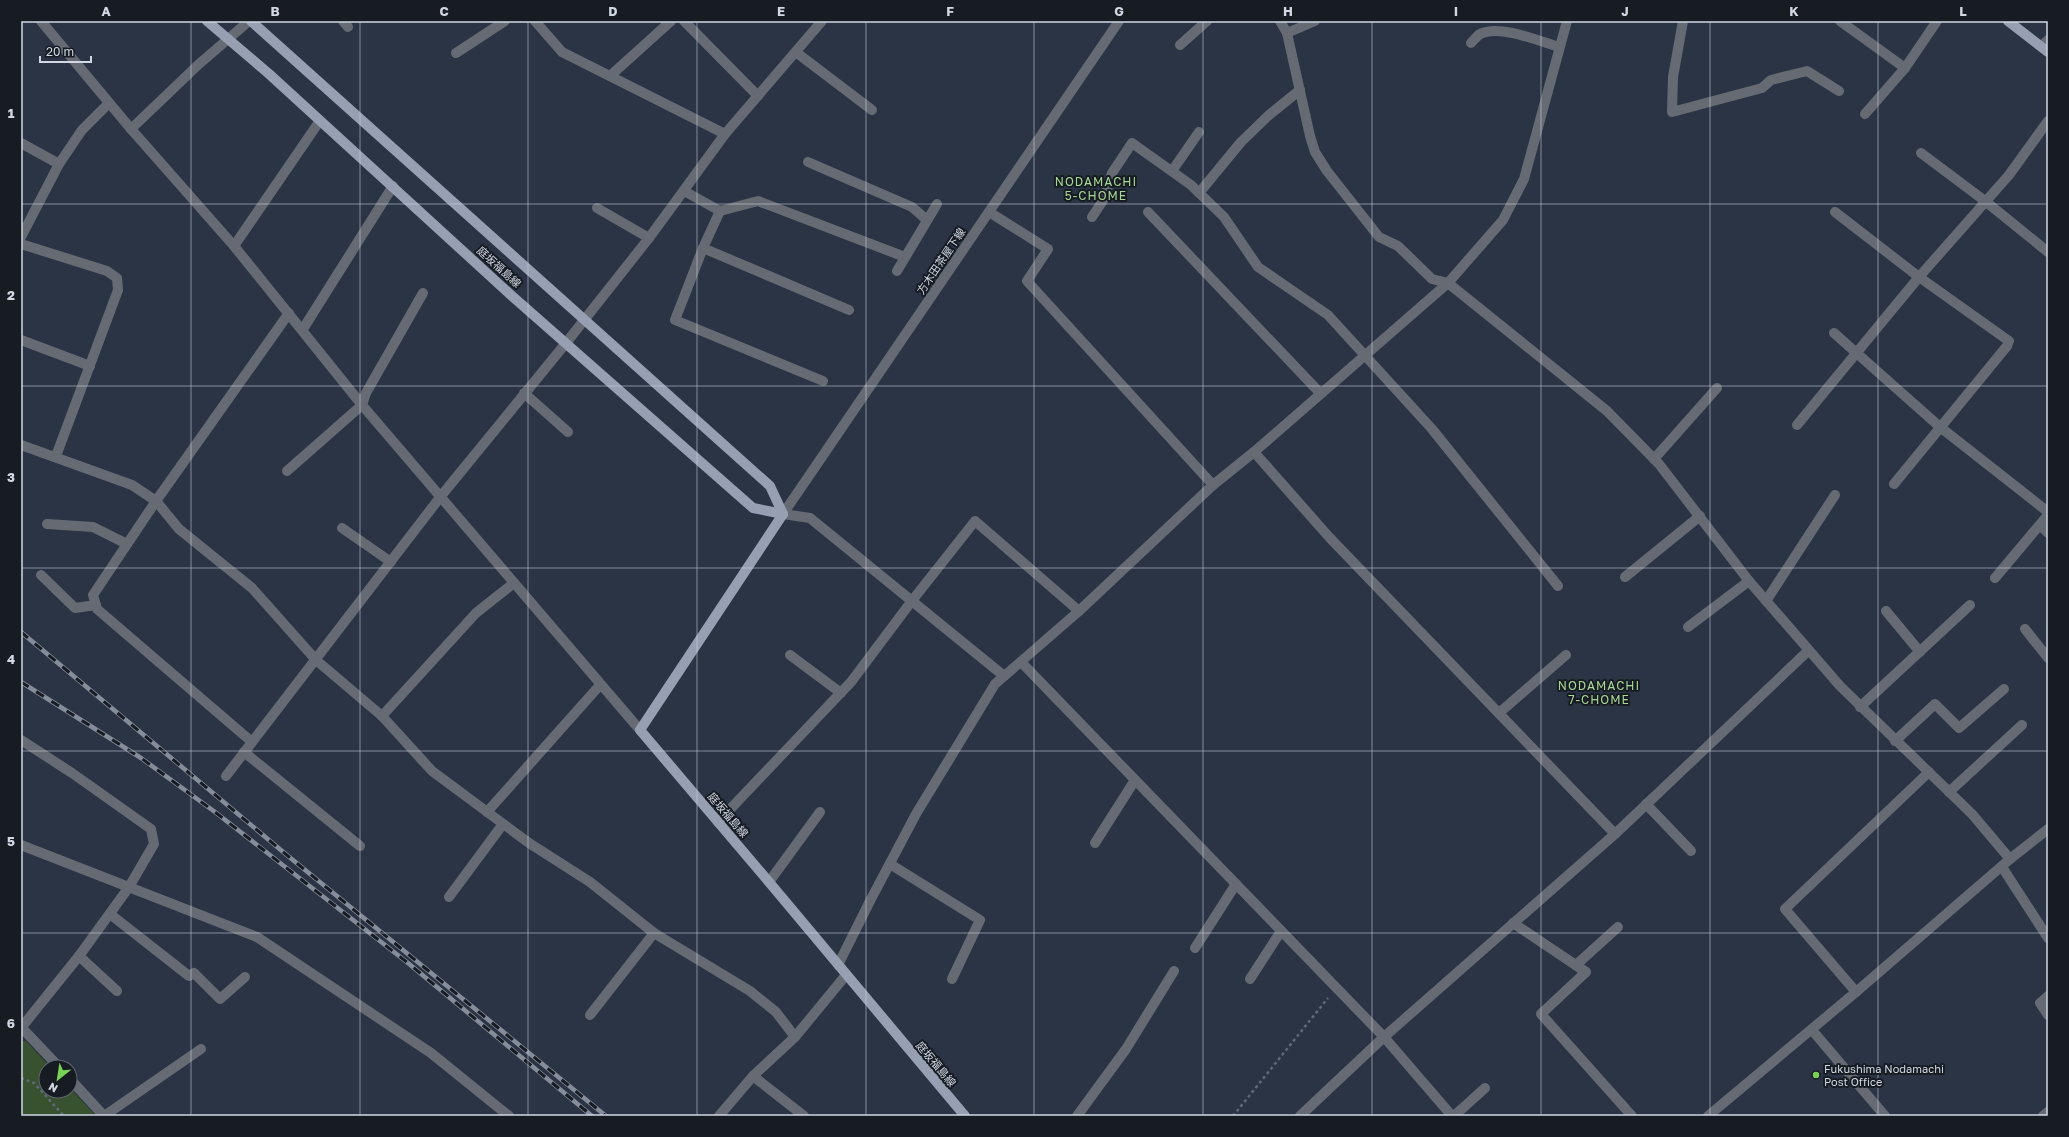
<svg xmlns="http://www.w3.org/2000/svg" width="2069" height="1137" font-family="'Golos Text','Noto Sans JP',sans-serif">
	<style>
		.green { fill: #38512f }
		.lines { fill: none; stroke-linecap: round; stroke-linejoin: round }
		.path { stroke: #606978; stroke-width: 2.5; stroke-dasharray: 3 3; stroke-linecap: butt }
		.minor { stroke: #666b73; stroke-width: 10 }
		.major { stroke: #96a0b2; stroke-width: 10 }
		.rail-casing { stroke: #858d9b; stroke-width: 4.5 }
		.rail { stroke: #171c23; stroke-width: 3; stroke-dasharray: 9; stroke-linecap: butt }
		.grid { fill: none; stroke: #d1d8e3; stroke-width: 1; stroke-opacity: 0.55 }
		.poi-dot { fill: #7ad157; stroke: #171c23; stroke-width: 1.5 }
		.labels { text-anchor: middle; stroke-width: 4; stroke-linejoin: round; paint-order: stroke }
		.street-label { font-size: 11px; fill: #d1d8e3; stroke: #171c23 }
		.poi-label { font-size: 11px; fill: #d1d8e3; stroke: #171c23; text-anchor: start }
		.neighbourhood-label { font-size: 12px; letter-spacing: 1px; fill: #a7d696; stroke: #171c23 }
		.neatline { fill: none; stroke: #d1d8e3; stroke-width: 1.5 }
		.grid-label { font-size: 13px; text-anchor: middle; font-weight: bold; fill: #d1d8e3 }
	</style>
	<rect width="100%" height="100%" fill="#2a3445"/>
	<polygon class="green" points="21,1041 26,1041 50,1067 46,1067 46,1091 70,1091 70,1088 96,1116 21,1116"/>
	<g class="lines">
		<g class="path">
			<polyline points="21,1078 34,1083 64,1116"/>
			<polyline points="1233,1116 1328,998"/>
		</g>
		<g class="minor">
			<polyline points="41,21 131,129 234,246 362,405 640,730"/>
			<polyline points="343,21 348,27"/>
			<polyline points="535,21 562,52 725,134"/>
			<polyline points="684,21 758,96"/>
			<polyline points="1280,21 1287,33 1310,136 1315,152 1327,171 1379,237 1398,246 1432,279 1448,283 1607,411 1659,464 1749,581 1840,686 1972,814 2010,859 1856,992 1708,1116"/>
			<polyline points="1683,21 1673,77 1672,112 1762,88 1771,80 1807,71 1839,91"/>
			<polyline points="1840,21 1905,68"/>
			<polyline points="1287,33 1315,21"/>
			<path d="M1471 43C1474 40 1477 36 1480 34 1499 24 1539 41 1559 47"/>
			<polyline points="1180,45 1207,21"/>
			<polyline points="2041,46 2048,40"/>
			<polyline points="456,53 505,21"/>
			<polyline points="797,53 872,110"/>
			<polyline points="610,76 671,21"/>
			<polyline points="1865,114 1905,68 1937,21"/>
			<polyline points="131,129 199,64 249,21"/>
			<polyline points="21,143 59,164"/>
			<polyline points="1921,153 1985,201 2048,252"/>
			<polyline points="808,162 912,207 927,220"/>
			<polyline points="1172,171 1199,132"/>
			<polyline points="684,191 720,211 758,201 905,257"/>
			<polyline points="1199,193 1241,142 1269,115 1300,90"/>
			<polyline points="597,208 649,238"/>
			<polyline points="720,211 703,248 675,320 823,381"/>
			<polyline points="989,212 1048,249 1027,281 1213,485"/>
			<polyline points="1148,212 1321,394"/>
			<polyline points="1835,212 1919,277 2009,341 2007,346 1894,484"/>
			<polyline points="1092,217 1104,199 1112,173 1132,143 1191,185 1224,217 1258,267 1328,315 1432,429 1558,586"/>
			<polyline points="21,237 59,164 82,130 109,103"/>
			<polyline points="21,244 107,271 117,278 118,290 56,456"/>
			<polyline points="234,246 319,122"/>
			<polyline points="703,248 849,310"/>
			<polyline points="897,271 937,204"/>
			<polyline points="303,329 393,186"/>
			<polyline points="1834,333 1940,427 2048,512"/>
			<polyline points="21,340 90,366"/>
			<polyline points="524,393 568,432"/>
			<polyline points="1797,425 1919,277 2009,175 2048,121"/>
			<polyline points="21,445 132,485 156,501 179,529 252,588 316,660 382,716 432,771 529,843 590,882 654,933 750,991 776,1012 795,1037"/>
			<polyline points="1254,452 1329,537 1615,834"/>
			<polyline points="1654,459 1717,388"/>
			<polyline points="287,471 362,405 366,393 423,293"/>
			<polyline points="47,524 93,527 127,544"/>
			<polyline points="2040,525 2048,533"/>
			<polyline points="342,528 391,562"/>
			<polyline points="41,575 75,608 96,605"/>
			<polyline points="1625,577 1700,516"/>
			<polyline points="1995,578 2048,515"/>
			<polyline points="1766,601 1835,495"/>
			<polyline points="1886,611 1920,652"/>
			<polyline points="1688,627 1749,581"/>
			<polyline points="2025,629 2048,658"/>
			<polyline points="790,655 841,693"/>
			<polyline points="1021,662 1384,1037 1452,1116"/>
			<polyline points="1004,676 810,518 783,514 1119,21"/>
			<polyline points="1860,707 1970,605"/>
			<polyline points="1499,713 1566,655"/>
			<polyline points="382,716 476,613 514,583"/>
			<polyline points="21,740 72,773 151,829 154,844 129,887 79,956 21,1028"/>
			<polyline points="1895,741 1935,704 1959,728 2004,689"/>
			<polyline points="252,742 97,609 93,595 156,501 289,313"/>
			<polyline points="244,752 360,846"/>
			<polyline points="226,776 441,496 566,343 649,238 725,134 822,21"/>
			<polyline points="1949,792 2022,725"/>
			<polyline points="1646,804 1691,851"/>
			<polyline points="487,812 600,685"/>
			<polyline points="718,822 851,682 911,602 975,521 1079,611"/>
			<polyline points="1095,843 1135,780"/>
			<polyline points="21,845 257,937 431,1053 509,1116"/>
			<polyline points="2010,859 2048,829"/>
			<polyline points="890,864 980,920 952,979"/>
			<polyline points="2002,867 2048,938"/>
			<polyline points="769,882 820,812"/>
			<polyline points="449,897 503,824"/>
			<polyline points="110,914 189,976 194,973 220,999 245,977"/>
			<polyline points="1513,923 1586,972 1541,1014 1632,1116"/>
			<polyline points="1195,948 1236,884"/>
			<polyline points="79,956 117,991"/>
			<polyline points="838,965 871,899 916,814 995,684 1079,611 1213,485 1254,452 1448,283 1503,220 1524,179 1567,21"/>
			<polyline points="1576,965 1618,927"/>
			<polyline points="1250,979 1281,931"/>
			<polyline points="1856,992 1785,909 1929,772"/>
			<polyline points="2048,996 2040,1003 2048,1015"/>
			<polyline points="590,1015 654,933"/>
			<polyline points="21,1027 59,1067"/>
			<polyline points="1812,1030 1885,1116"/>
			<polyline points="753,1076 804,1116"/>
			<polyline points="70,1079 104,1116"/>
			<polyline points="104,1116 201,1049"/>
			<polyline points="719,1116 753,1076 795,1037 846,975"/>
			<polyline points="1077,1116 1126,1049 1174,971"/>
			<polyline points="1300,1116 1384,1037 1615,834 1808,651"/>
			<polyline points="1454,1116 1485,1088"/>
			<polyline points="2043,1116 2048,1112"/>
		</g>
		<g class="major">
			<polyline points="207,21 268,73 512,296 753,508 783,514"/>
			<polyline points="251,21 770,486 783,514"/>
			<polyline points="2008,21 2048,52"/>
			<polyline points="783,514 640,730 769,882 965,1116"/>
		</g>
		<defs>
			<g id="rail">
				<polyline points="21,632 288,856 606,1116"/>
				<polyline points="21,682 141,758 215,812 408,963 592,1116"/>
			</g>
		</defs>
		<use href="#rail" class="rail-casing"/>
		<use href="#rail" class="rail"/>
	</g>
	<path class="grid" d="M191 21V1116M360 21V1116M528 21V1116M697 21V1116M866 21V1116M1034 21V1116M1203 21V1116M1372 21V1116M1541 21V1116M1710 21V1116M1878 21V1116M21 204H2048M21 386H2048M21 568H2048M21 751H2048M21 933H2048"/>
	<circle class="poi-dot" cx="1816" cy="1075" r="4"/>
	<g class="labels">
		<g class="street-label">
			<text transform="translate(941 261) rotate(-56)" y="4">方木田茶屋下線</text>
			<text transform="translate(499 267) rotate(42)" y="4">庭坂福島線</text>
			<text transform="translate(728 815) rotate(49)" y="4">庭坂福島線</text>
			<text transform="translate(936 1064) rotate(50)" y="4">庭坂福島線</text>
		</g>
		<g class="poi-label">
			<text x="1824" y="1073">Fukushima Nodamachi<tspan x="1824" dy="13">Post Office</tspan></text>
		</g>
		<g class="neighbourhood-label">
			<text x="1096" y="186">NODAMACHI<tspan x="1096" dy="14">5-CHOME</tspan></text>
			<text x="1599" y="690">NODAMACHI<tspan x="1599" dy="14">7-CHOME</tspan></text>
		</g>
	</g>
	<rect width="2069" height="1137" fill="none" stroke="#171c23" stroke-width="44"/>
	<g transform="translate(58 1079) rotate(210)"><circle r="19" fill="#171c23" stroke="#616770"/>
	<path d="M0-3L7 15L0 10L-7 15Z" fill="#7ad157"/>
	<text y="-6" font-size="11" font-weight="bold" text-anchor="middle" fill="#d1d8e3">N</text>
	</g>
	<path d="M40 56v6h51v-6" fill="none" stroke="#d1d8e3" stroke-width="2"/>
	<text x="46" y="56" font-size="12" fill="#d1d8e3" stroke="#171c23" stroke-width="3" paint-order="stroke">20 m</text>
	<rect x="22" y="22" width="2025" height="1093" class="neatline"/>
	<g class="grid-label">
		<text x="106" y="16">A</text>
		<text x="275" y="16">B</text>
		<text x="444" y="16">C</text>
		<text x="613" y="16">D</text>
		<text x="781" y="16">E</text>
		<text x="950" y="16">F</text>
		<text x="1119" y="16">G</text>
		<text x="1288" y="16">H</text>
		<text x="1456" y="16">I</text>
		<text x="1625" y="16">J</text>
		<text x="1794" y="16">K</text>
		<text x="1963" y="16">L</text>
		<text x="11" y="118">1</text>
		<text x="11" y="300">2</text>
		<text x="11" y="482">3</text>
		<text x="11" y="664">4</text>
		<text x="11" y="846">5</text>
		<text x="11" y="1028">6</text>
	</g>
</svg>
